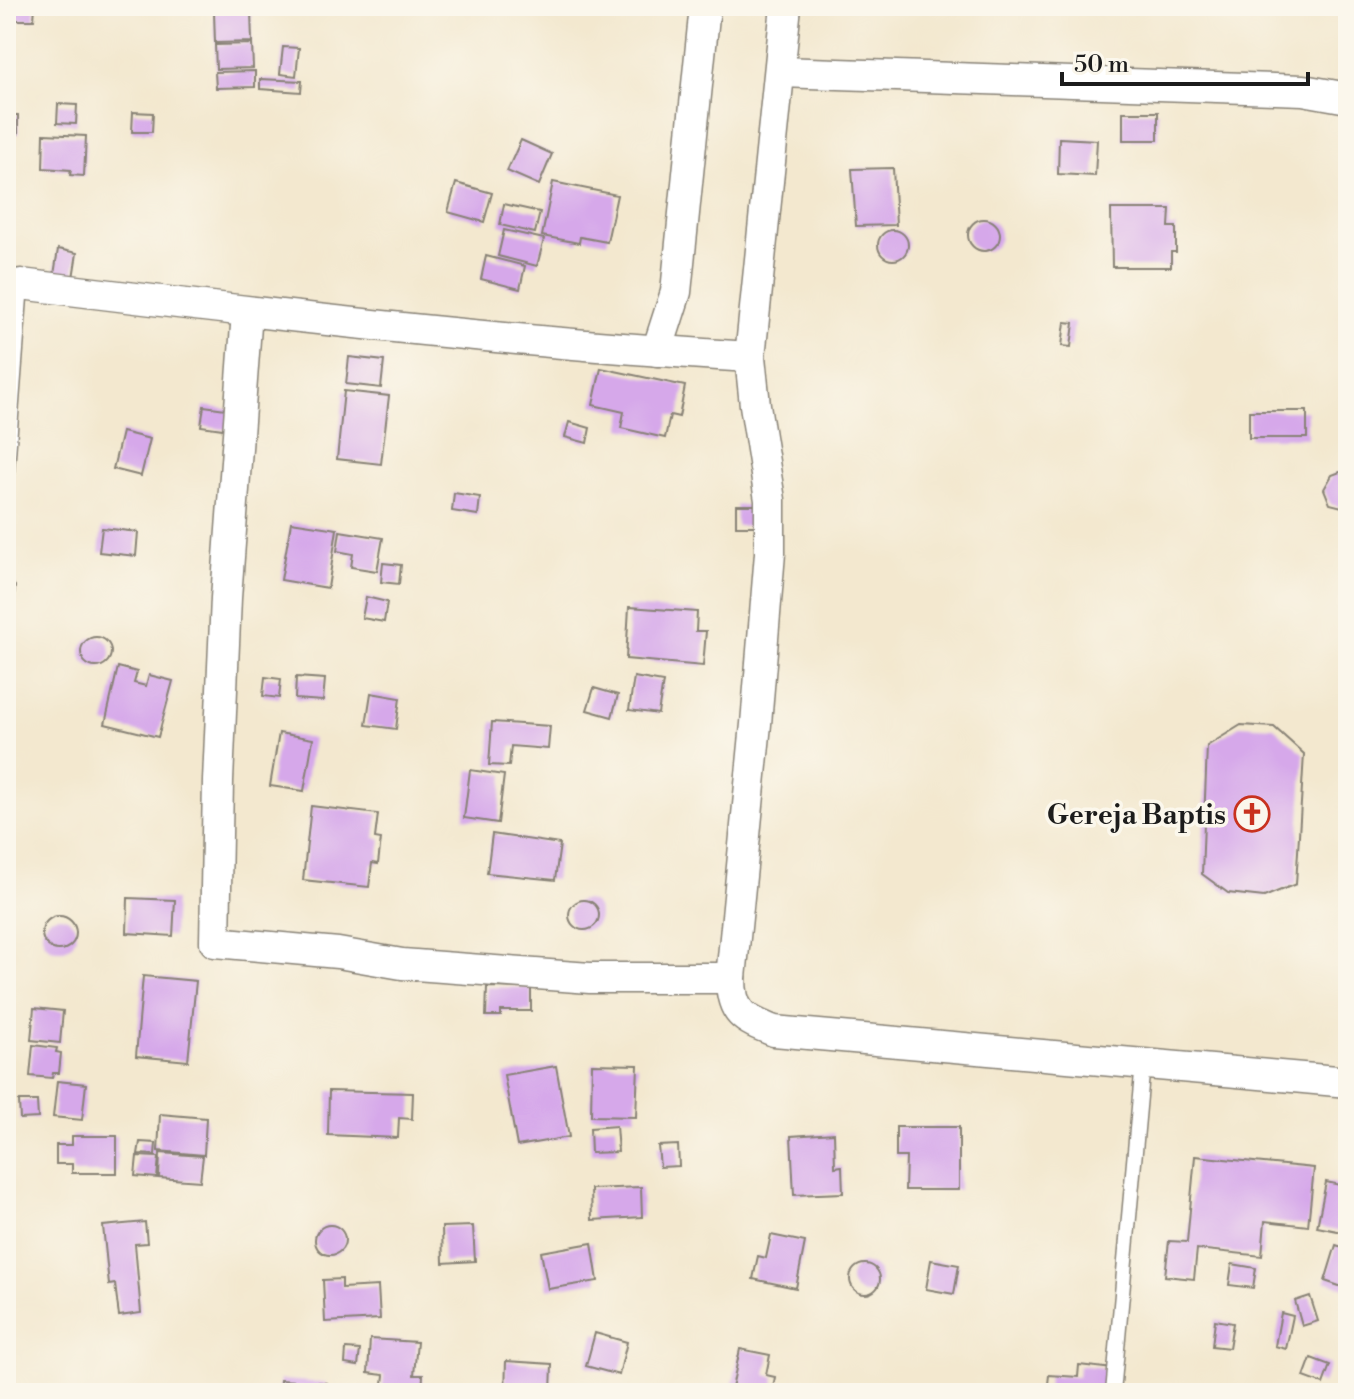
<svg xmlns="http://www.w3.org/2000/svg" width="1354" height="1399" font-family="'Libre Bodoni',serif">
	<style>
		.building { fill: #d6a8ea }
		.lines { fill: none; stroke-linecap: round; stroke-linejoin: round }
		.lane-casing { stroke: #888276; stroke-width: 17 }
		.street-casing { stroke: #888276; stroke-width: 33 }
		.lane { stroke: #fff; stroke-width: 14 }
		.street { stroke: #fff; stroke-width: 30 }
		.labels { text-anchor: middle; stroke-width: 7; stroke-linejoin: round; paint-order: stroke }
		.poi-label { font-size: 28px; font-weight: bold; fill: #1c1c1c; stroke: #fbf7ec; text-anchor: end }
	</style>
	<rect width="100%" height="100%" fill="#fbf7ec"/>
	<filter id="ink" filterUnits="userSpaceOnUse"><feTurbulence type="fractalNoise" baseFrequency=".0125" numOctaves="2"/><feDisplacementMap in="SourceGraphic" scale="16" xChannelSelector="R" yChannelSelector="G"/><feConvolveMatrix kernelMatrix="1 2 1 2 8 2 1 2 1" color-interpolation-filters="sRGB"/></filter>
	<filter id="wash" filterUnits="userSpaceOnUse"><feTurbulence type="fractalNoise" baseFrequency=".006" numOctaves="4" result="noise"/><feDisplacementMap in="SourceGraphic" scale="32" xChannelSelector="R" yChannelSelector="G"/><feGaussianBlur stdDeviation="1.8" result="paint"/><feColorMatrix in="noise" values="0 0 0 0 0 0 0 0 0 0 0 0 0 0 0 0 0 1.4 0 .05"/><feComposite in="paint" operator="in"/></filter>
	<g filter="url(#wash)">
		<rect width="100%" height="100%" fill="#f3e8cf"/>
		<g id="blocks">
			<g class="building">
				<polygon points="6,6 35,6 34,20 6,20"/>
				<polygon points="251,11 252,42 215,43 214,12"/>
				<polygon points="252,44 253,68 216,69 215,45"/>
				<polygon points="283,47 299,48 296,76 280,74"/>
				<polygon points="255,71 255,87 216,88 215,72"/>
				<polygon points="260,79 302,81 301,92 260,89"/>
				<polygon points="58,104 77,105 76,124 57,123"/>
				<polygon points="133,112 153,113 152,132 132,132"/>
				<rect x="1123" y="112" width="35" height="28"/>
				<rect x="6" y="115" width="12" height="19"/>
				<polygon points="44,134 86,136 84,176 70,175 71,170 43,168"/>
				<polygon points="1059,138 1097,140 1095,176 1058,174"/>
				<polygon points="521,140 552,154 539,185 507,171"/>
				<polygon points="893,168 896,225 856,226 852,169"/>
				<polygon points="553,182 617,195 607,242 580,237 579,243 542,236"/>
				<polygon points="456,183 492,193 484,222 448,212"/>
				<polygon points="504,204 540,212 535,233 500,225"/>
				<polygon points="1111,209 1170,209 1169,227 1176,227 1176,252 1171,252 1171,267 1112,267"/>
				<circle cx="984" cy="235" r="16"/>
				<polygon points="504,230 544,239 537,266 498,256"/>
				<circle cx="893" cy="245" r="15"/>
				<polygon points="58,249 77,253 73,278 54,275"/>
				<polygon points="486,256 525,266 520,289 481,279"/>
				<polygon points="1065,322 1074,323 1071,347 1062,346"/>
				<polygon points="349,357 384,361 381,388 346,384"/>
				<polygon points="601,368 685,386 679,417 670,415 665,438 621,428 624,412 593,405"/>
				<polygon points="344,391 389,396 381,464 337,459"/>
				<polygon points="204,406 233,410 230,430 201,426"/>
				<rect x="1249" y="411" width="58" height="27"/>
				<polygon points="569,422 590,428 587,443 565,437"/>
				<polygon points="122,432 150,439 141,476 113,469"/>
				<polygon points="1340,472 1348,472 1348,507 1346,508 1330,504 1324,489 1332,475"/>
				<polygon points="454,493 480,497 478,515 452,511"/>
				<rect x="736" y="505" width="23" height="21"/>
				<polygon points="291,522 337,529 328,588 281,580"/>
				<polygon points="102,528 138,532 136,556 99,552"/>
				<polygon points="340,531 383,538 377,571 351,567 353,554 337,551"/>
				<polygon points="383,563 401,565 399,584 381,582"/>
				<polygon points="6,577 15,586 14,596 6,604"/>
				<polygon points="366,597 387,602 384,622 362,618"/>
				<polygon points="629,607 697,612 696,631 706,631 703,666 626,659"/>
				<circle cx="96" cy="652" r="15"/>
				<polygon points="118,667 137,672 134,683 146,686 149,675 173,681 158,737 105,724"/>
				<polygon points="265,677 281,679 279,698 263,696"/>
				<polygon points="296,677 325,679 323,701 295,699"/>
				<polygon points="634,677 663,682 658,714 629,710"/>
				<polygon points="594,688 618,695 612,717 587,710"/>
				<polygon points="371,693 400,698 396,729 366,725"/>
				<polygon points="492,722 550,726 548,749 511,746 509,766 489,765"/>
				<polygon points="1241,725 1274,727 1304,754 1296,884 1264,897 1228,893 1202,874 1207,746"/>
				<polygon points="279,733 313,739 304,791 270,786"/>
				<polygon points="470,770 504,775 498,823 464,818"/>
				<polygon points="311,806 378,814 375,838 381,839 378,864 372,863 369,887 303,880"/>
				<polygon points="492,834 560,844 555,880 487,873"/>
				<polygon points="128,898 175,900 173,936 127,933"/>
				<circle cx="584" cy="915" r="15"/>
				<circle cx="59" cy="933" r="17"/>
				<polygon points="143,976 196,981 188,1061 136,1056"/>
				<polygon points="487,987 531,988 531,1011 501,1011 501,1016 486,1016"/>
				<polygon points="34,1008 63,1011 60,1043 31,1040"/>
				<polygon points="33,1045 57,1048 56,1052 61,1053 59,1073 53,1073 52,1078 30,1076"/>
				<polygon points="592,1064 638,1065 636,1117 591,1116"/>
				<polygon points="556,1066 569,1137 517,1146 504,1075"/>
				<polygon points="57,1081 86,1084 82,1120 53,1117"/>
				<polygon points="329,1091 413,1093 412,1119 399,1118 398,1138 328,1135"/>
				<polygon points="19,1101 37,1101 38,1118 20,1119"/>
				<polygon points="160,1114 206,1118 204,1155 158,1151"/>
				<polygon points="616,1126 618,1152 591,1153 590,1128"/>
				<polygon points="896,1127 959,1127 959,1190 905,1190 906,1157 896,1157"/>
				<polygon points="834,1133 835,1167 842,1166 843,1193 794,1195 791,1136"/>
				<polygon points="72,1136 117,1136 117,1173 72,1173 72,1164 56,1164 56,1145 72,1145"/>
				<polygon points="140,1142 156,1143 155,1155 138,1154"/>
				<polygon points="678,1145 679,1166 660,1167 658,1146"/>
				<polygon points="160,1153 203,1156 200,1181 159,1178"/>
				<polygon points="137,1156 159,1157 157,1178 135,1176"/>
				<polygon points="1195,1156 1314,1168 1308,1226 1265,1221 1262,1256 1197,1249 1194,1279 1165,1276 1169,1241 1187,1242"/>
				<polygon points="1346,1180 1348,1233 1317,1227 1326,1182 1345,1186"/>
				<polygon points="641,1187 642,1217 592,1220 591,1189"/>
				<polygon points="145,1222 147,1243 135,1244 141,1313 119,1316 115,1284 109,1285 103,1226"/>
				<circle cx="330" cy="1240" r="15"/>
				<polygon points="473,1226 475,1261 443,1263 442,1227"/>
				<polygon points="771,1235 805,1242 796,1288 753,1279 758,1256 766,1258"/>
				<polygon points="592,1243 598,1281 548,1289 541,1252"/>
				<polygon points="1336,1245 1348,1249 1348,1289 1325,1281"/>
				<polygon points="931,1260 959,1265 954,1294 926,1289"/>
				<circle cx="865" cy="1279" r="15"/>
				<polygon points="1232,1264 1256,1268 1253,1288 1229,1285"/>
				<polygon points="342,1279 342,1288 378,1286 380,1319 325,1322 323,1280"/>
				<polygon points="1310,1296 1318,1321 1302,1326 1295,1301"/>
				<polygon points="1281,1313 1293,1316 1286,1349 1275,1346"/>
				<polygon points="1215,1320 1233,1323 1229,1348 1212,1346"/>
				<polygon points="595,1333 627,1342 619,1375 586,1366"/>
				<polygon points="370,1339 417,1342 414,1375 423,1375 422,1393 382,1392 384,1375 368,1373"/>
				<polygon points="346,1349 360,1350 358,1366 345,1364"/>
				<polygon points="740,1349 770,1355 766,1375 775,1377 772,1393 731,1393"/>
				<polygon points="1311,1358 1330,1365 1323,1384 1304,1377"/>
				<polygon points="506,1361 552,1364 551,1393 505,1393"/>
				<polygon points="1079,1365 1113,1369 1110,1393 1047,1393 1049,1375 1078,1377"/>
				<polygon points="280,1380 326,1383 325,1393 279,1393"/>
			</g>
		</g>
	</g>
	<g filter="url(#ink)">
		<use href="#blocks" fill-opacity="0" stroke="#888276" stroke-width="2"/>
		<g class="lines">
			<defs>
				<g id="lane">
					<polyline points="6,482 21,284"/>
					<polyline points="1113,1393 1143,1063"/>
				</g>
				<g id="street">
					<path d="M786 6 750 357 755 405 770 500V553L756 724 731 978C731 1014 744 1019 774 1031L1348 1082"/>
					<polyline points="780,72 1303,90 1348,98"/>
					<path d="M21 284C263 314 506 342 750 357"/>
					<polyline points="247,312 226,598 218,781 215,942 338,953 402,964 590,978 731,978"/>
					<polyline points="657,351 676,292 705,6"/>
				</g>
			</defs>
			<use href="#lane" class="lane-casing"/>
			<use href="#street" class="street-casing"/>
			<use href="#lane" class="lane"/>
			<use href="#street" class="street"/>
		</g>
	</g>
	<defs>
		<symbol id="church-ring" viewBox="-11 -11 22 22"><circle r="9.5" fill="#fbf7ec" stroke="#c8321e" stroke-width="1.5"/><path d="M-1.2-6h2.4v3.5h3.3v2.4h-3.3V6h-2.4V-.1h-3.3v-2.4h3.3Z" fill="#c8321e"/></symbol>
	</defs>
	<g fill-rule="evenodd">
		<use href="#church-ring" x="1232" y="794" width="40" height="40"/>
	</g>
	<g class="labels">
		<g class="poi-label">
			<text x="1226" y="824">Gereja Baptis</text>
		</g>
	</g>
	<rect width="1354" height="1399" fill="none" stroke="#fbf7ec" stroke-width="32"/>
	<path d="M1062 72v12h246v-12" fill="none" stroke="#1c1c1c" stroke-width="4"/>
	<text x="1074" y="72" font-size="24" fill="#1c1c1c" stroke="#fbf7ec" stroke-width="6" paint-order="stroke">50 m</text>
</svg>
